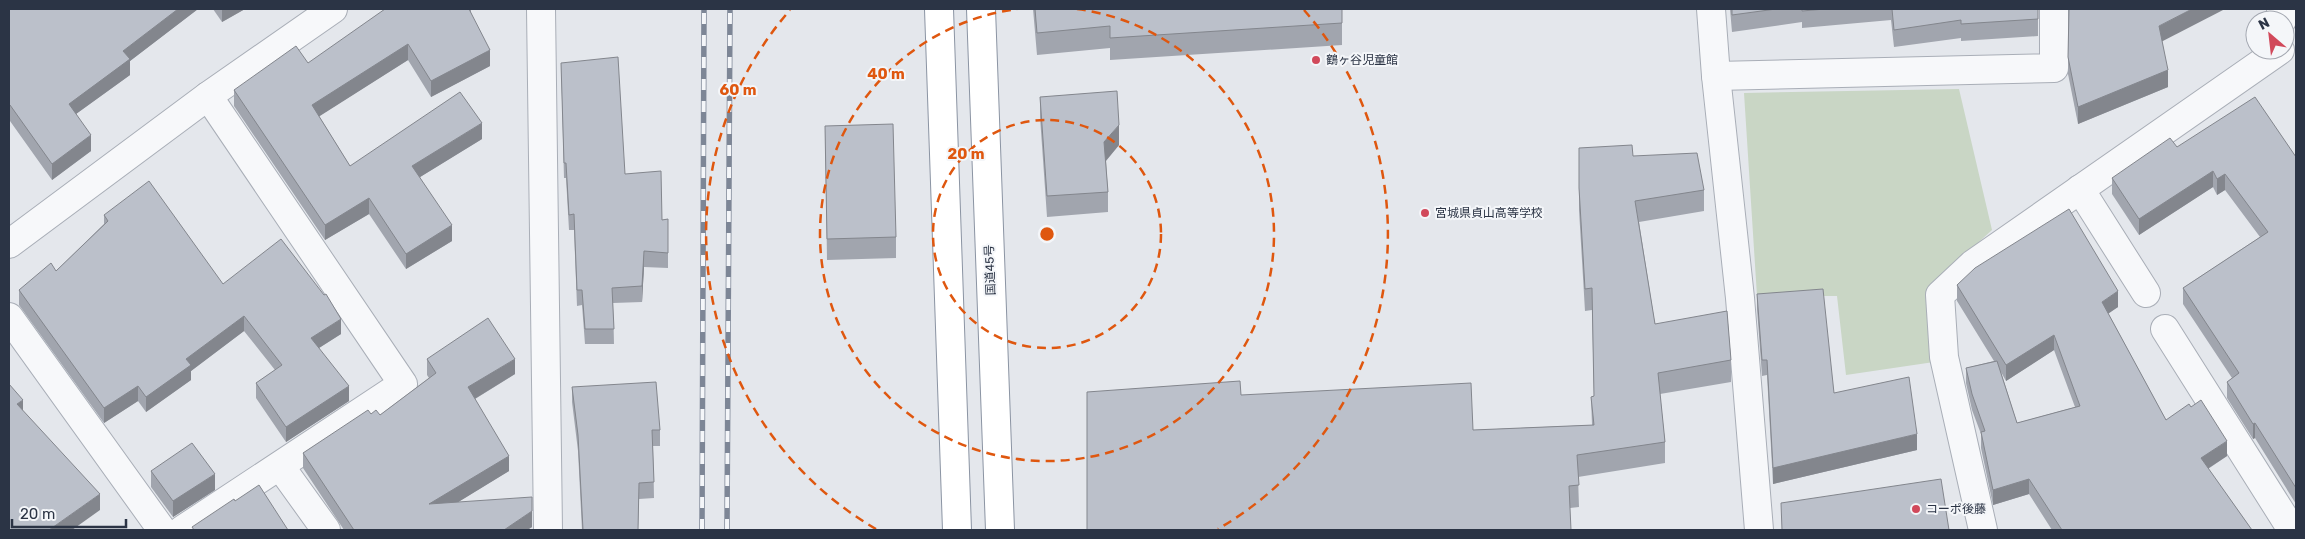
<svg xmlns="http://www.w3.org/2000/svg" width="2305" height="539" font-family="Rubik,'Noto Sans JP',sans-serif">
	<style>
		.green { fill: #c9d6c5 }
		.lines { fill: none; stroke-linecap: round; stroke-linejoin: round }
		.minor-casing { stroke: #a9aeb7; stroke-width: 30 }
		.tertiary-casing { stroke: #a9aeb7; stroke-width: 30 }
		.trunk-casing { stroke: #8b94a3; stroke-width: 30 }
		.minor { stroke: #f7f8fa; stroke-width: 28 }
		.tertiary { stroke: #f7f8fa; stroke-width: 28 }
		.trunk { stroke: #fff; stroke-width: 28 }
		.rail-casing { stroke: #7d8696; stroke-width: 5.5 }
		.rail { stroke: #f4f6f9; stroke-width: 4; stroke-dasharray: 11; stroke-linecap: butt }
		.wall { fill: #a1a5ae; fill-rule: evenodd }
		.shaded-wall { fill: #83868d }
		.building { fill: #bbc0ca; stroke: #83868d }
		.ring { fill: none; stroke: #df570f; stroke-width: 2.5; stroke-dasharray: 9 6 }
		.poi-dot { fill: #d1495b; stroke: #f4f6f9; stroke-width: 2 }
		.labels { text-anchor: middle; stroke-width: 4; stroke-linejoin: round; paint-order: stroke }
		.poi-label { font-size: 12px; fill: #2b3445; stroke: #f4f6f9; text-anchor: start }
		.street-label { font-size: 12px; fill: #2b3445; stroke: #f4f6f9 }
		.centre { fill: #df570f; stroke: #f4f6f9; stroke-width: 2.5 }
		.ring-label { font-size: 15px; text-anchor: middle; font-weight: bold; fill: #df570f; stroke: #f4f6f9; stroke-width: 4; stroke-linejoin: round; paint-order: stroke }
	</style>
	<rect width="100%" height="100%" fill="#e4e7ec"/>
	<polygon class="green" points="1959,89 1992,230 1968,252 1934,362 1846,375 1837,296 1757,296 1744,93"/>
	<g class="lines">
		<defs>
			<g id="minor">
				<polyline points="541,9 548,530"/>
				<polyline points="1711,9 1716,76 1740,298 1759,530"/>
				<polyline points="2281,9 2282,20"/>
				<polyline points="1716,76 2054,68 2054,9"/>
				<polyline points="2080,189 2146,293"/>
				<polyline points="9,317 162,530"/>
				<polyline points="2165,329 2292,530"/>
				<polyline points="280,466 326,530"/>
				<polyline points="182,530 403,384 208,96"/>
				<polyline points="1983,530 1944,357 1940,295 1973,264 2280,50"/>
			</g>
			<polyline id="tertiary" points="9,244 208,96 333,9"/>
			<g id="trunk">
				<polyline points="939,9 957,530"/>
				<polyline points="981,9 1000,530"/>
			</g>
		</defs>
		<use href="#minor" class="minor-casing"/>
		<use href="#tertiary" class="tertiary-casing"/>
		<use href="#trunk" class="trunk-casing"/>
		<use href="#minor" class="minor"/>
		<use href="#tertiary" class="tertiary"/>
		<use href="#trunk" class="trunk"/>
		<defs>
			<g id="rail">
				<polyline points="702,530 704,9"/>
				<polyline points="727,530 730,9"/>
			</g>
		</defs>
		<use href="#rail" class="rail-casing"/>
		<use href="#rail" class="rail"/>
	</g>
	<g class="wall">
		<polygon points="9,9 198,9 130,61 130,75 76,114 91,151 52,180 10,121 9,122"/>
		<polygon points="213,9 245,9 222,22"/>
		<polygon points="471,9 471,13 490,66 431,97 408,60 319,116 350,166 482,139 420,177 452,241 406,269 369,214 325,240 234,106 234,90 308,63"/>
		<polygon points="1033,9 1342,9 1342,45 1110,60 1110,48 1037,55"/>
		<polygon points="1730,9 2038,9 2038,36 1961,41 1961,38 1894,47 1891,20 1802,28 1802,22 1732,32"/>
		<polygon points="2296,23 2296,42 2295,40 2295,24"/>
		<polygon points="2162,41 2168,87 2078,124 2068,74 2068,57"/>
		<polygon points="561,63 625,174 662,220 668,219 668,268 644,267 642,302 613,303 614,344 585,344 582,305 577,306 574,230 569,230 566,178 564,178"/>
		<polygon points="1040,97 1119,145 1106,161 1108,192 1108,212 1047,217 1040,117"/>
		<polygon points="825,126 896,237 896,258 827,260"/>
		<polygon points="2177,147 2296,157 2296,504 2255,438 2253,439 2227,398 2227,382 2232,378 2183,304 2183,288 2260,237 2225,190 2217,195 2213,187 2139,235 2112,194 2112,178"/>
		<polygon points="1579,148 1633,156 1704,190 1704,211 1639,222 1655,324 1731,360 1731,382 1660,394 1665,442 1665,463 1578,477 1579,507 1570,508 1241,395 1473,430 1592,425 1591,397 1594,396 1592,310 1585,311 1579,210"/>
		<polygon points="104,215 223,284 341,334 319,348 349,401 286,442 256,398 256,383 275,370 244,331 191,371 191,380 146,412 138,401 104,423 19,305 19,290 56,271 104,224"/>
		<path d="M1957 285 2118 307 2108 313 2166 420 2227 456 2208 469 2252 530H2052L2029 494 1993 505 1981 448V434L1972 410 1966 383V368L1994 361 1957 301ZM2054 350 2075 407 2017 423 2001 372 2006 381Z"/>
		<polygon points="1757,294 1834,393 1917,450 1773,484 1767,375 1762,376 1757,309"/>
		<polygon points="427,359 515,374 475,399 509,471 458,502 532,527 527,530 344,530 303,468 303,453 371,414 380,415 429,378 427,375"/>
		<polygon points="572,387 660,430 660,446 653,446 654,498 639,499 638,530 582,530 578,451 572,402"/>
		<polygon points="151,471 215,490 173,517 151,487"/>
	</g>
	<g class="shaded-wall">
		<polygon points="178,9 198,9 130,61 130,75 69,119 69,104 123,51"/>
		<polygon points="222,9 245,9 222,22"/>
		<polygon points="2192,9 2225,9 2159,43 2159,26"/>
		<polygon points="408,44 408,60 312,121 312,105"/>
		<polygon points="490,50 490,66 431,97 431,81"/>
		<polygon points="2168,70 2168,87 2078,124 2078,107"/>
		<polygon points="10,105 10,121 9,122 9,106"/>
		<polygon points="482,123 482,139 412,182 412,166"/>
		<polygon points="1119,125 1119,145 1104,163 1104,142"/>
		<polygon points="91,135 91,151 52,180 52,164"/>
		<polygon points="2213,171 2213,187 2139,235 2139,219"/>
		<polygon points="2225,174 2225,190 2217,195 2217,179"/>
		<polygon points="369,198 369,214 325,240 325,225"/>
		<polygon points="452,225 452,241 406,269 406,254"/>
		<polygon points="644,251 644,267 642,302 642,286"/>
		<polygon points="2118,291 2118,307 2102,318 2102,302"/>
		<polygon points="244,316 244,331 191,371 191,380 146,412 146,397 186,359"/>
		<polygon points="341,319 341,334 311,353 311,338"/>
		<polygon points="2054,335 2054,350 2006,381 2006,365"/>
		<polygon points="515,359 515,374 468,403 468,387"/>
		<polygon points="138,386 138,401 104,423 104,408"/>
		<polygon points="349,386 349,401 286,442 286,427"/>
		<polygon points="23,400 23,416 17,404"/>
		<polygon points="2255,423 2255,438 2253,439 2253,424"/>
		<polygon points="1917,434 1917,450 1773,484 1773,468"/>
		<polygon points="2227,441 2227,456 2201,473 2201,458"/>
		<polygon points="509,456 509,471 429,520 429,504"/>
		<polygon points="215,474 215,490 173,517 173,501"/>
		<polygon points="2029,479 2029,494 1993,505 1993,490"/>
		<polygon points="100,494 100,510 72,530 49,530"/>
		<polygon points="532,511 532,527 527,530 504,530"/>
	</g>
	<g class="building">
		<polygon points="9,9 178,9 123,51 130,59 69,104 91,135 52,164 10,105 9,106"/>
		<polygon points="385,9 469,9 490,50 431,81 408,44 312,105 350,166 460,92 482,123 412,166 452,225 406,254 369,198 325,225 234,90 296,46 308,63"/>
		<polygon points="1035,9 1342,9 1342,23 1110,38 1110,26 1037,33"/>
		<polygon points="1732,9 1776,9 1732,15"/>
		<polygon points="1802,9 1825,9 1802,11"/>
		<polygon points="1892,9 2038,9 2038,19 1961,24 1961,20 1894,30"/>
		<polygon points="2069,9 2192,9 2159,26 2168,70 2078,107 2068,57"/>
		<polygon points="618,57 625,174 661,171 662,220 668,219 668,253 644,251 642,286 612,288 614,329 585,329 582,290 577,290 574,214 569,215 566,163 564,163 561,63"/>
		<polygon points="1117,91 1119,125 1104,142 1108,192 1047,196 1040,97"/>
		<polygon points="2255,97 2296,157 2296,488 2255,423 2253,424 2227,382 2239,373 2183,288 2268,232 2225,174 2217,179 2213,171 2139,219 2112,178 2170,138 2177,147"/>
		<polygon points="893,124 896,237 827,239 825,126"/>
		<polygon points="1632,145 1633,156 1697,153 1704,190 1635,201 1655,324 1727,311 1731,360 1658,373 1665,442 1577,455 1579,485 1569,486 1571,530 1087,530 1087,392 1240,381 1241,395 1471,383 1473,430 1594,425 1591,397 1594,396 1592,288 1585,289 1579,188 1579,148"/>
		<polygon points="149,181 223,284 281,239 324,295 326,294 341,319 311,338 349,386 286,427 256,383 282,365 244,316 186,359 191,365 146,397 138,386 104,408 19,290 51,263 56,271 108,221 104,215"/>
		<polygon points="2069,209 2118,291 2102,302 2166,420 2189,404 2191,407 2201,400 2227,441 2201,458 2252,530 2062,530 2029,479 1993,490 1981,432 1985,431 1972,394 1966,368 1997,361 2017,423 2080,406 2054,335 2006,365 1957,285 1975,268"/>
		<polygon points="1823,289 1834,393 1909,377 1917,434 1773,468 1767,360 1762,360 1757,294"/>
		<polygon points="488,318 515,359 468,387 509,456 429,504 532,497 532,511 504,530 354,530 303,453 368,410 371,414 376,410 380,415 436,373 427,359"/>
		<polygon points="656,382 660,430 652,430 654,482 639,483 638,530 583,530 578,435 572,387"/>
		<polygon points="9,384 23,400 17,404 100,494 49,530 9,530"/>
		<polygon points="192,443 215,474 173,501 151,471"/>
		<polygon points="1941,479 1949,530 1782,530 1781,503"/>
		<polygon points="259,485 288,530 194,530 192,527 234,499 235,501"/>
	</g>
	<g class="ring">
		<circle cx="1047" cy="234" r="114"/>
		<path d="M1077 9A227 227 0 1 1 1017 9"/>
		<path d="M876 529A341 341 0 0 1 790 10M1304 10A341 341 0 0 1 1218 529"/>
	</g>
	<g class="poi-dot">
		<circle cx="1316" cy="60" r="5"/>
		<circle cx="1425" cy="213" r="5"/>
		<circle cx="1916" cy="509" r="5"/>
	</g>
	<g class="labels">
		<g class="poi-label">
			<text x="1326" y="64">鶴ヶ谷児童館</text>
			<text x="1435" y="217">宮城県貞山高等学校</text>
			<text x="1926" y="513">コーポ後藤</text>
		</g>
		<g class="street-label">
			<text transform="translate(990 270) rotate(-92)" y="4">国道45号</text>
		</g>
	</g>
	<circle cx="1047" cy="234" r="8" class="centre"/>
	<g class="ring-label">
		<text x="886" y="79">40 m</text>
		<text x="738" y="95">60 m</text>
		<text x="966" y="159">20 m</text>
	</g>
	<rect width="2305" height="539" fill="none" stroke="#2b3445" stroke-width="20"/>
	<g transform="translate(2270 35) rotate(332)"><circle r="24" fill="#f4f6f9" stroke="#a4a8b1"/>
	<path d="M0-4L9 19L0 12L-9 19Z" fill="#d1495b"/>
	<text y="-8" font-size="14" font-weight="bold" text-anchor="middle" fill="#2b3445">N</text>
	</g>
	<path d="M12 519v8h114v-8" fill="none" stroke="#2b3445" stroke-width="2.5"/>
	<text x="20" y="519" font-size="15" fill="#2b3445" stroke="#f4f6f9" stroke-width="4" paint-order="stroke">20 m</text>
</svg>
